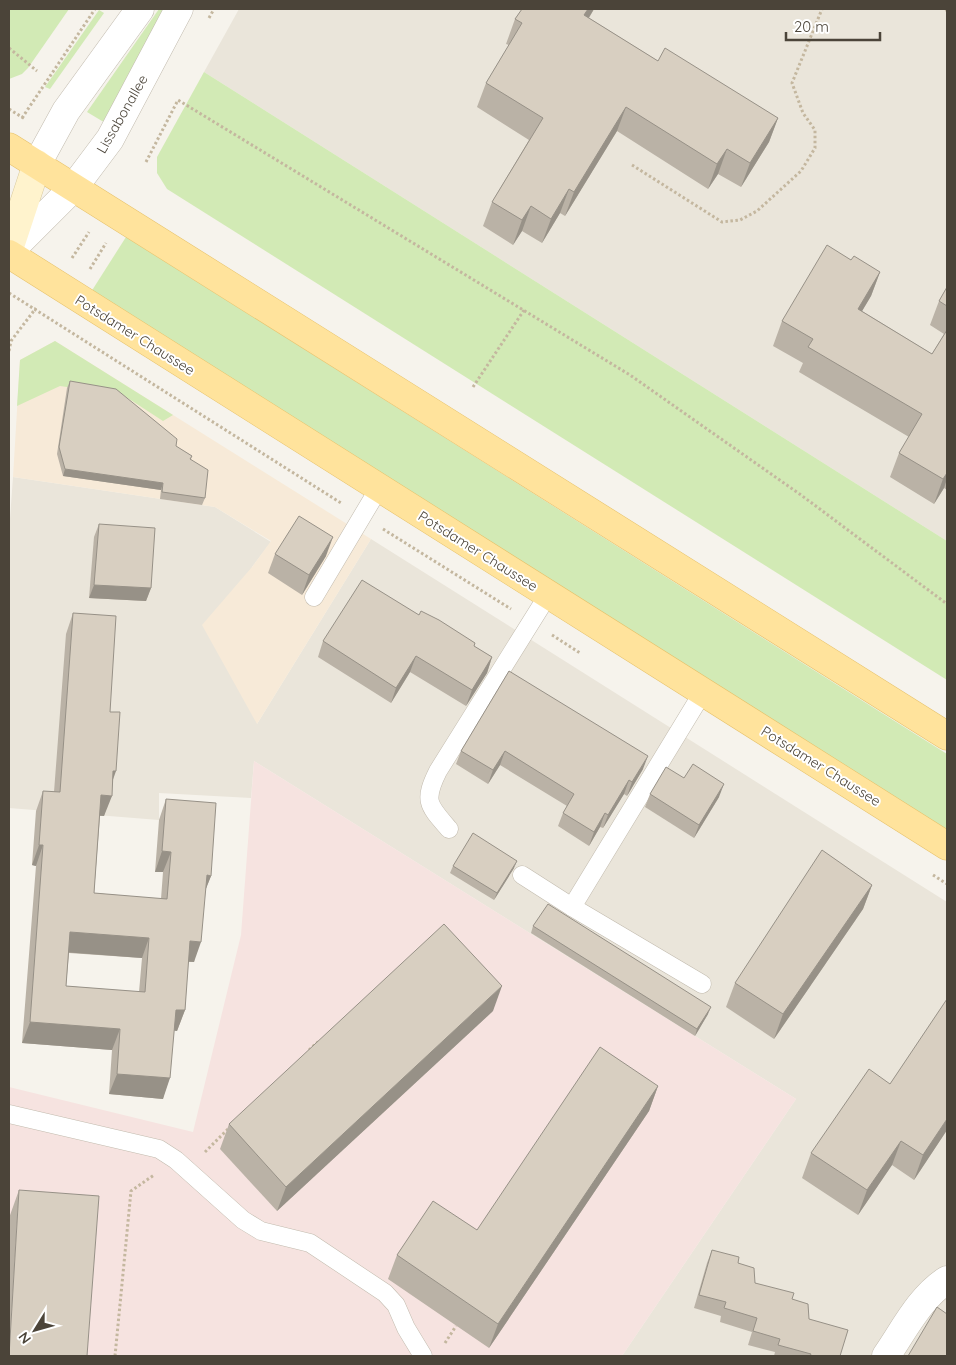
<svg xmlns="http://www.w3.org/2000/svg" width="956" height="1365" font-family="Quicksand,sans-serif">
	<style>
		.residential { fill: #eae5da }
		.commercial { fill: #f7ead8 }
		.medical { fill: #f6e3e0 }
		.green { fill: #d2eab5 }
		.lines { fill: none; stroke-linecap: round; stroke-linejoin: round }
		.lane-casing { stroke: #c2bbae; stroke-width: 19 }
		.street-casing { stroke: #c2bbae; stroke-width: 29 }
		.secondary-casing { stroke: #d6c79b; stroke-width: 29 }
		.primary-casing { stroke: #e6c16a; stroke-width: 29 }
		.path { stroke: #c4b79f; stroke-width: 3; stroke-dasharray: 2.5 2.5; stroke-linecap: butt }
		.lane { stroke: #fff; stroke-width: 18 }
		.street { stroke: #fff; stroke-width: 28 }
		.secondary { stroke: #fff3cd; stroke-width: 28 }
		.primary { stroke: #ffe39c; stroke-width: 28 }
		.wall { fill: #bab2a6; fill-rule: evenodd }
		.shaded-wall { fill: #979187 }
		.building { fill: #d8cfc1; stroke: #979187; fill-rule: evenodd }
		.labels { text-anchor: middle; stroke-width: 4; stroke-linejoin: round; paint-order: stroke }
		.street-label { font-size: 14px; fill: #4b4439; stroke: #fff }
	</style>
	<rect width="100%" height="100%" fill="#f6f3ec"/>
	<g class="residential">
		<polygon points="239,9 947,9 947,541 204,72"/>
		<polygon points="13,477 215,507 271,542 252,567 257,724 371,539 947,902 947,1356 622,1356 796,1099 254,761 251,798 159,793 159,820 9,808 9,533"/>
	</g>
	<polygon class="commercial" points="55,341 371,539 257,724 202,625 252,567 271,541 215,507 13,477 20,360"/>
	<polygon class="medical" points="254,761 796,1099 622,1356 9,1356 9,1087 193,1132 241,935"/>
	<g class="green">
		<polygon points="9,9 69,9 28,68 22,74 9,79"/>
		<polygon points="159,9 173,9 107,124 87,112"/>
		<polygon points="99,10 104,13 50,89 45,87"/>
		<polygon points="204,72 947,541 947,680 167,189 157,173 157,157"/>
		<polygon points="126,237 947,754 947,830 91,292"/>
		<polygon points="55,341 173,415 163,421 123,395 60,386 17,406 20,360"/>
	</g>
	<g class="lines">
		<defs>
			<g id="lane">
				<polyline points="314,597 379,488"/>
				<path d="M449 829C428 805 423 801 438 771L548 595"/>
				<polyline points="522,875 572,907 703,692"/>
				<polyline points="572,907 702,984"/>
				<polyline points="9,1114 159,1149 176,1160 243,1220 261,1231 310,1243 385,1293 396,1305 406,1328 423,1356"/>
			</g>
			<g id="street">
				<polyline points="37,164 66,111 140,9"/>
				<polyline points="9,252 74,187 110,139 179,9"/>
				<path d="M886 1356C904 1330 920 1297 947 1280"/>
			</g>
			<polyline id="secondary" points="9,249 37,164"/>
			<g id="primary">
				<polyline points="9,147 947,736"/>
				<polyline points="9,254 947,846"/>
			</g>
		</defs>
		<use href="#lane" class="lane-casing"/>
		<use href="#street" class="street-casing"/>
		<use href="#secondary" class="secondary-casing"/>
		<use href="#primary" class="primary-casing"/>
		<g class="path">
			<polyline points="946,9 947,11"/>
			<polyline points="209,18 214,9"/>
			<polyline points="9,48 37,71"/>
			<polyline points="9,109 25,119"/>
			<polyline points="22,118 95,9"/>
			<polyline points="146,162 178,100 630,375 801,495 947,604"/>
			<polyline points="632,165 722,222 740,220 757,211 801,171 815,148 815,130 803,113 792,83 822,9"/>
			<polyline points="72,258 89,232"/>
			<polyline points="90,269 106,243"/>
			<polyline points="9,293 341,503"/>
			<polyline points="9,351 11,341 36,308"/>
			<polyline points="473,387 524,310"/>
			<polyline points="383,529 511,609"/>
			<polyline points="552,635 580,653"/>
			<polyline points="933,875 947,884"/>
			<polyline points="309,1050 319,1041 320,1042"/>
			<polyline points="205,1152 229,1128"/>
			<polyline points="445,1343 456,1326"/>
			<polyline points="115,1356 131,1191 154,1175"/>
		</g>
		<use href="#lane" class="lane"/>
		<use href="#street" class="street"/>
		<use href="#secondary" class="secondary"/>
		<use href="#primary" class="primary"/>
	</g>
	<g class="wall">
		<polygon points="522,9 594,9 589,18 658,61 778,118 769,142 741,187 718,174 708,189 617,131 565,216 560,213 542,243 522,231 513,245 483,226 492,202 529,140 477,107 486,83 509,45 506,44 515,19"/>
		<polygon points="851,260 880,272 871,296 862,311 932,354 944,334 930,325 939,301 947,287 947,490 944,488 934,504 890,477 899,453 909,437 799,372 803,363 773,346 782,321"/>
		<polygon points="70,381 192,456 191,459 205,498 202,505 160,499 161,490 63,476 57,454 67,388"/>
		<polygon points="99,524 151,588 146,601 89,598 94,537"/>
		<polygon points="275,554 326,556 302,595 268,573"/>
		<path d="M73 613 110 712 113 780 104 816H100L94 893 161 899 163 872H155L159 820 166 799 211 876 205 891 194 962H188L185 1010 177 1031 174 1030 163 1099 109 1094 112 1050 22 1043 36 866 32 865 36 811 43 791 54 792 66 634ZM69 953 142 958 139 992 66 986Z"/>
		<polygon points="419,615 475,643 474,646 492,657 487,673 466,706 410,672 391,703 318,657 323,641"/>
		<polygon points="509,671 643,769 627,796 624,794 603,828 600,827 589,846 558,826 563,813 567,806 500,765 488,784 456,764 461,751"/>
		<polygon points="684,778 719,797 694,838 645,807 650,794"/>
		<polygon points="453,866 514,868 494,900 450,873"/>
		<polygon points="872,885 863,909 774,1039 726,1007 735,983"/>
		<polygon points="533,926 708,1014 695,1036 531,933"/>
		<polygon points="493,1011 277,1211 220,1149 229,1124"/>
		<polygon points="658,1086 649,1111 489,1348 388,1279 397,1255 477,1230"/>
		<polygon points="947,1130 914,1180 892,1165 858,1215 802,1178 811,1153"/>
		<polygon points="19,1190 9,1356 9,1218"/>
		<polygon points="712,1250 738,1263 755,1283 792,1299 840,1356 774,1356 775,1352 748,1345 752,1332 720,1322 721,1316 694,1308 707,1263"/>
	</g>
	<g class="shaded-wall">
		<polygon points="588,9 594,9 575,40 584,15"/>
		<polygon points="626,107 617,131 565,216 574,192"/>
		<polygon points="778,118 769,142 741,187 750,163"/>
		<polygon points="727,149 718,174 708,189 717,164"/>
		<polygon points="569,189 560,213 542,243 551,219"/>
		<polygon points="531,206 522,231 513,245 522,220"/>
		<polygon points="880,272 871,296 849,333 858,309"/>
		<polygon points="65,469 163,483 161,490 63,476"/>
		<polygon points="947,473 947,479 944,488 934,504 943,479"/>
		<polygon points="333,537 326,556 302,595 309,575"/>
		<polygon points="94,585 151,588 146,601 89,598"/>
		<polygon points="416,656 410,672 391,703 396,688"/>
		<polygon points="492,657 487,673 466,706 472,690"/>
		<polygon points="505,751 500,765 488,784 493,770"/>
		<polygon points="648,756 643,769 627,796 632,782"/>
		<polygon points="113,771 116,771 109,791"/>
		<polygon points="629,780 624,794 603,828 608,815"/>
		<polygon points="724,784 719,797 694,838 699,825"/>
		<polygon points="101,795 112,796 104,816 94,815"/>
		<polygon points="605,813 600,827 589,846 594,832"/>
		<polygon points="39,845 43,845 36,866 32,865"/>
		<polygon points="162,851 171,852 163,872 155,872"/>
		<polygon points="517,861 514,868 494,900 497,893"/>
		<polygon points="207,875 211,876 203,896"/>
		<polygon points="872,885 863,909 774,1039 783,1014"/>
		<polygon points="70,932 149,938 142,958 63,952"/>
		<polygon points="190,941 201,942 194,962 182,961"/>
		<polygon points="502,986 493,1011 277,1211 286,1187"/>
		<polygon points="711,1007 708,1014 695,1036 697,1029"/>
		<polygon points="176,1010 185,1010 177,1031 168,1030"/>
		<polygon points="30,1022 120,1029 112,1050 22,1043"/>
		<polygon points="117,1074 170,1078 163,1099 109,1094"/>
		<polygon points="658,1086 649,1111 489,1348 498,1324"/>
		<polygon points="947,1119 947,1130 914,1180 923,1155"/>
		<polygon points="901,1141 892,1165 858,1215 867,1190"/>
	</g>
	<g class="building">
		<polygon points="522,9 588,9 584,15 658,61 665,48 778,118 750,163 727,149 717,164 626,107 574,192 569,189 551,219 531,206 522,220 492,202 543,118 486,83 522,23 515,19"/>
		<polygon points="827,245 851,260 854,256 880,272 858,309 932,354 947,330 947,473 943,479 899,453 922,414 808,347 813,339 782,321"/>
		<polygon points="947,287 947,306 939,301"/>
		<polygon points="70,381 116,389 177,439 176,446 192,456 190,459 208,470 205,498 162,492 163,483 65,469 59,447"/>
		<polygon points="299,516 333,537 309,575 275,554"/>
		<polygon points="99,524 155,528 151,588 94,585"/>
		<polygon points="362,580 419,615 421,611 439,620 475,643 474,646 492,657 472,690 416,656 396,688 323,641"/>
		<path d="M73 613 116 616 110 712H120L116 771H113L112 796 101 795 94 893 167 899 171 852 162 851 166 799 216 803 211 876 207 875 201 942 190 941 185 1010H176L170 1078 117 1074 120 1029 30 1022 43 845H39L43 791 60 792ZM70 932 149 938 145 992 66 986Z"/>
		<polygon points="509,671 648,756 632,782 629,780 608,815 605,813 594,832 563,813 574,794 505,751 493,770 461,751"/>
		<polygon points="693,764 724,784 699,825 650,794 666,767 684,778"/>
		<polygon points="473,833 517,861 497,893 453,866"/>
		<polygon points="822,850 872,885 783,1014 735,983"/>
		<polygon points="548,904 711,1007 697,1029 533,926"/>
		<polygon points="444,924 502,986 286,1187 229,1124"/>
		<polygon points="947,999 947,1119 923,1155 901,1141 867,1190 811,1153 869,1069 890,1084"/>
		<polygon points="600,1047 658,1086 498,1324 397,1255 433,1201 477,1230"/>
		<polygon points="19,1190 99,1196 87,1356 9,1356"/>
		<polygon points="712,1250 739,1257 738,1263 754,1268 755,1283 794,1293 792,1299 808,1304 809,1319 848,1330 840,1356 810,1356 811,1354 778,1345 780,1339 753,1331 757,1318 724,1308 726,1302 699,1295"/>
		<polygon points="937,1307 947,1314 947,1356 908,1356"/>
	</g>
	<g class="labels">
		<g class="street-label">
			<text transform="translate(122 114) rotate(-60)" y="5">Lissabonallee</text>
			<text transform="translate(135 335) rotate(32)" y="5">Potsdamer Chaussee</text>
			<text transform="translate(478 551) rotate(32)" y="5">Potsdamer Chaussee</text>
			<text transform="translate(821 766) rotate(32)" y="5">Potsdamer Chaussee</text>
		</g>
	</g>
	<rect width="956" height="1365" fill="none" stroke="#4b4439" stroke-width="20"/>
	<g transform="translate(35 1330) rotate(233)" stroke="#ffffff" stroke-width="4" paint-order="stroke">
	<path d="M0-4L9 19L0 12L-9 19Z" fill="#4b4439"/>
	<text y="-8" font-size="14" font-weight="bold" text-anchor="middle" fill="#4b4439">N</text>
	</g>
	<path d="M786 32v8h94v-8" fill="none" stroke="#4b4439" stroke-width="2.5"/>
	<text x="794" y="32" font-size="15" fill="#4b4439" stroke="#ffffff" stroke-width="4" paint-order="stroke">20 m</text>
</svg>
